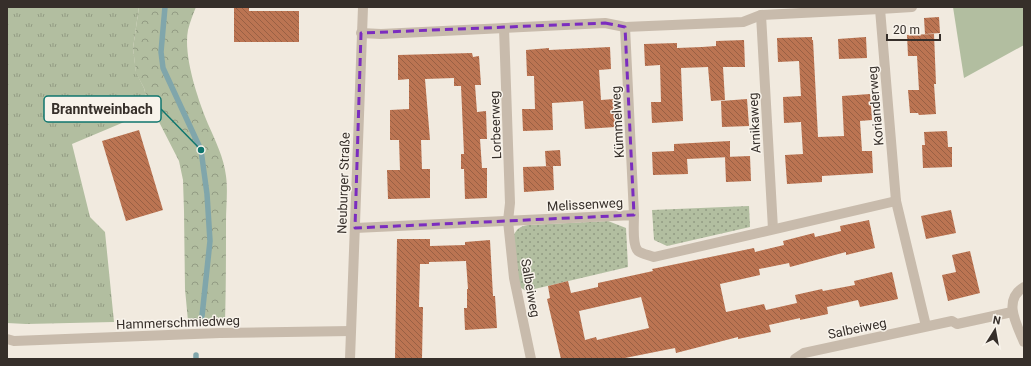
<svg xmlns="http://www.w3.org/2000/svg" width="1031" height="366" font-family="Roboto,sans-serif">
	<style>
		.grass { fill: url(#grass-tufts) }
		.forest { fill: url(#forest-crowns) }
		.park { fill: url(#park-dots) }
		.garden { fill: #b2bea0 }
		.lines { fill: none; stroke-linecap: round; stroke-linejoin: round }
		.stream { stroke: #80a6ab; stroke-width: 5.5 }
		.building { fill: url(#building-back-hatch); fill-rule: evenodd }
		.minor { stroke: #c8bbac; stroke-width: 10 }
		.marked { fill: none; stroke: #7b2cbf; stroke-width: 3; stroke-dasharray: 8 5; stroke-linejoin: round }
		.labels { text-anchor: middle; stroke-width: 3; stroke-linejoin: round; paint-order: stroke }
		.street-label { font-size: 13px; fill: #362f2a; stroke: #f8f3eb }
		.leader { fill: none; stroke: #0f766e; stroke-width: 1.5 }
		.callout-dot { fill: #0f766e; stroke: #f8f3eb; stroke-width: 1.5 }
		.callout { fill: #f8f3eb; stroke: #0f766e; stroke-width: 1.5 }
		.callout-label { font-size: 14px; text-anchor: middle; font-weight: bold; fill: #362f2a }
	</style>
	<defs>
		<pattern id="grass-tufts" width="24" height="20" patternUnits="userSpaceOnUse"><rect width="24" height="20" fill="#b2bea0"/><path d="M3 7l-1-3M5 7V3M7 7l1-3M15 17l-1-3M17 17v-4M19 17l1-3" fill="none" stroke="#929b83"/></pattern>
		<pattern id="forest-crowns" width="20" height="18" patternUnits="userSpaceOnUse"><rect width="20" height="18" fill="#b2bea0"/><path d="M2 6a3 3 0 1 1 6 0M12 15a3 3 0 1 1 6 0" fill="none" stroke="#929b83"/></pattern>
		<pattern id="park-dots" width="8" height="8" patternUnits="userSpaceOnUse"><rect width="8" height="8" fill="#b2bea0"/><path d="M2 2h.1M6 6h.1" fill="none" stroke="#929b83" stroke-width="1.8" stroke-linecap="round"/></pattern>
		<pattern id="building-back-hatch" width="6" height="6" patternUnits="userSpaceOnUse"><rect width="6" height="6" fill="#bb7452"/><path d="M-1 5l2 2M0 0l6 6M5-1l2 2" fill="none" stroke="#996044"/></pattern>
	</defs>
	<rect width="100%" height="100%" fill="#f1eadf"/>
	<polygon class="grass" points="7,7 139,7 133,48 136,72 144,88 147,100 148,112 72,144 90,217 105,232 114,322 26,324 7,323"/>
	<path class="forest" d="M139 7H196C193 14 190 22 188 30 183 56 198 100 208 124 215 140 224 158 226 176 228 190 226 207 226 221 226 255 226 288 225 322L188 321 185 289 184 211 183 180 179 161 157 118 148 112 147 100 144 88 136 73 133 48Z"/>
	<g class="park">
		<polygon points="749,206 750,227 667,246 654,240 652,210"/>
		<path d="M608 221 626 228 628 267 526 291 518 286 513 237C516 229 520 226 528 225Z"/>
	</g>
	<polygon class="garden" points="953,7 1024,7 1024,45 964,78"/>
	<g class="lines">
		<g class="stream">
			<polyline points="165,7 161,52 163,68 201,150 207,194 210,241 202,316"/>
			<polyline points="196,359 196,355"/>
		</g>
	</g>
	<g class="building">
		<polygon points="234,7 249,7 249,11 299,11 299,42 234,42"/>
		<polygon points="939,17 940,33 925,34 924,18"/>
		<polygon points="934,34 936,84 934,84 936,114 919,115 918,113 910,113 908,90 919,90 917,56 908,56 907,35"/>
		<polygon points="812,37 812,40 813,40 818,137 844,136 842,96 870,94 872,120 860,121 862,151 872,151 873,173 822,176 822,182 787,184 785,155 803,154 801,122 784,123 783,97 801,96 799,61 778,62 777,38"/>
		<polygon points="866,37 867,58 839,59 838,39"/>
		<polygon points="744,40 745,67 723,67 725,100 711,101 708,67 681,68 683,121 652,123 651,102 661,102 660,65 645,66 644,44 677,43 677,48 702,47 716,46 716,41"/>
		<polygon points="610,47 611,69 599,70 601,100 614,99 615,127 585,129 583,101 552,103 553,130 523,131 522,109 535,109 534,76 527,76 526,50 549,48 549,50"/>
		<polygon points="472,53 473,57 479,56 481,85 475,85 477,112 486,111 487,139 480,139 482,168 487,168 487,198 465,199 464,169 461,169 461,154 464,154 461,86 454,86 454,78 425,79 430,140 421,140 422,169 430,169 430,198 388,199 387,170 400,170 399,140 390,140 390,110 409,109 409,79 398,80 398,55"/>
		<polygon points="747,99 749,126 722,127 721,101"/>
		<polygon points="139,130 163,210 126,221 102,141"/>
		<polygon points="947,131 948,147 952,147 952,167 923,168 922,145 925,145 924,132"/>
		<polygon points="730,141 730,157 687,159 688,174 653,175 652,152 674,151 674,144"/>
		<polygon points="560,150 561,166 546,166 545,151"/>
		<polygon points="750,156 751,181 726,182 725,157"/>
		<polygon points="553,166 554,190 524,192 523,167"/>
		<polygon points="951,210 956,233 926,239 921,216"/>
		<path d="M869 220 875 248 846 255V252L790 267 789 263 759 269 760 275 720 284 726 312 764 304 766 310 797 303 795 295 822 289 823 291 855 285 854 281 892 272 898 299 860 307 858 300 827 307 828 314 800 320V318L769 325 771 332 738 339V337L676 353 675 348 620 359H561L547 299 550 298 548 286 568 281 571 293 598 287V283L653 271 652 269 754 248 755 252 784 245 783 241 814 233 815 237 841 231 840 226ZM641 297 649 328 597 340 596 337 585 340 579 311Z"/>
		<polygon points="397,239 430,239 430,246 465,245 465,242 490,240 493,296 495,296 497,328 465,330 464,308 467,308 467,289 468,289 466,261 429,262 429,264 420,264 419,307 423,307 422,359 395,359"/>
		<polygon points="970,251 980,293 948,301 942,275 956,272 952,255"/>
	</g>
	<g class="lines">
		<g class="minor">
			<polyline points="880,9 912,7"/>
			<polyline points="761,15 773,229"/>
			<polyline points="625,27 634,215"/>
			<polyline points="504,28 510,203 508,221 514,278 531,359"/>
			<polyline points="361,33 381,34 605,23 625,27 743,22 761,15 880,9 896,201 926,326"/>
			<path d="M355 228 634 215C634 223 632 245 638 251 642 254 649 255 654 257L896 201"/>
			<path d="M1024 287C1002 300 1017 325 1024 342"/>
			<polyline points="7,339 14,341 220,333 351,331"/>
			<polyline points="350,359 363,7"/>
			<polyline points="795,359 804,353 952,321 957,324 1012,312"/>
		</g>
	</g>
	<path class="marked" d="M605 23 625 27 634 215 355 228 361 33Z"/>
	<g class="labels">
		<g class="street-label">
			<text transform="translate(875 106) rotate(-95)" y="5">Korianderweg</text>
			<text transform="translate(617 122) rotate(-93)" y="5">Kümmelweg</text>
			<text transform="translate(754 123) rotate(-93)" y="5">Arnikaweg</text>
			<text transform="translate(495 125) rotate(-92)" y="5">Lorbeerweg</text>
			<text transform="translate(343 183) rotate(-88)" y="5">Neuburger Straße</text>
			<text transform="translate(585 204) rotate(-3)" y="5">Melissenweg</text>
			<text transform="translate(531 288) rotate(80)" y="5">Salbeiweg</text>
			<text transform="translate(178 322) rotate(-2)" y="5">Hammerschmiedweg</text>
			<text transform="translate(857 328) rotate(-12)" y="5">Salbeiweg</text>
		</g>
	</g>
	<path class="leader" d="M201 150L161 109"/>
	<circle class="callout-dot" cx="201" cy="150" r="4"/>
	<rect class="callout" x="44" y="96" width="117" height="26" rx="4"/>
	<g class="callout-label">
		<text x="102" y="114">Branntweinbach</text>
	</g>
	<rect width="1031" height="366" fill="none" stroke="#362f2a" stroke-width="16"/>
	<g transform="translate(995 330) rotate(11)" stroke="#f8f3eb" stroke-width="3" paint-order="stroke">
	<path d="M0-3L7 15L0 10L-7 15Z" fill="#362f2a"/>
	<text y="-6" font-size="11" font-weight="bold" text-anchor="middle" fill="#362f2a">N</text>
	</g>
	<path d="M887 34v6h53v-6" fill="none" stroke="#362f2a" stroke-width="2"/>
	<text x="893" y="34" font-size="12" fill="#362f2a" stroke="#f8f3eb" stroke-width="3" paint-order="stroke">20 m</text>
</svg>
